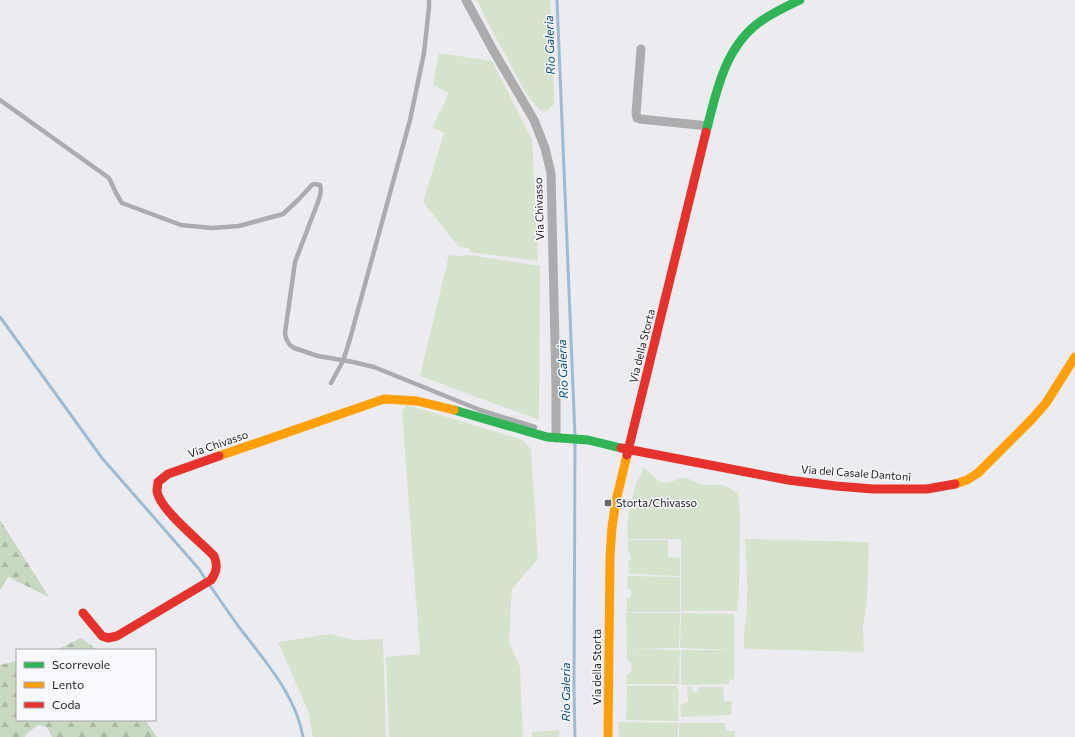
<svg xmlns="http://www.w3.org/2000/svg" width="1075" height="737" font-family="Commissioner,sans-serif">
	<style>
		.grass { fill: #d5e3cd }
		.forest { fill: url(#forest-firs) }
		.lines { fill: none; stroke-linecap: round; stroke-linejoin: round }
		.stream { stroke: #9ebbd5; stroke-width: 3 }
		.lane { stroke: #acabad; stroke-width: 4.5 }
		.street { stroke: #acabad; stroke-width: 9 }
		.fast { stroke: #30b455; stroke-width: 9 }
		.slow { stroke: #ff9f0a; stroke-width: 9 }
		.jam { stroke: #e5322d; stroke-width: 9 }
		.poi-dot { fill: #6a6a6d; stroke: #f8f9fe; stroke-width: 1.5 }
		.labels { text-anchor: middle; stroke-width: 3; stroke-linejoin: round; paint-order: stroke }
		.street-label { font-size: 11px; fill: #242426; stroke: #f8f9fe }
		.poi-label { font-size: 11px; fill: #242426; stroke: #f8f9fe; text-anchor: start }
		.water-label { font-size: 12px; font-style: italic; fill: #004875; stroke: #f8f9fe }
	</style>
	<defs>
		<pattern id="forest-firs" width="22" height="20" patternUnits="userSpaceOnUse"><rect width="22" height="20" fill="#c9d8c1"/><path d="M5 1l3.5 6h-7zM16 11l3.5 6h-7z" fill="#acb9a6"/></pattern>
	</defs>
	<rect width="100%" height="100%" fill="#ececf0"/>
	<g class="grass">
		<polygon points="477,0 550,0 553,48 554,104 546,112 539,109 532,101 523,88 484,15"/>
		<polygon points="439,53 492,61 532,139 538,261 470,252 468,248 459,247 423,202 444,133 432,127 449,93 433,85"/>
		<polygon points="449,255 458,256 469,255 540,266 539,420 420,376"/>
		<polygon points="407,405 523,440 531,449 538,559 512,589 509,642 520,667 523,737 389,737 386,657 420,654 402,411"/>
		<path d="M644 468C649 471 657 480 661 482 670 485 677 477 685 478 691 479 695 482 700 484 706 486 714 484 721 485 728 486 732 490 738 493L740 514 739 592 737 611H681V539H628C625 528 632 494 637 482 639 477 641 473 644 468Z"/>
		<path d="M745 539 869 542 867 599 863 627 864 652 752 649 744 648C743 632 747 617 747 601 748 580 746 560 745 539Z"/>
		<polygon points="628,540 668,540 668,557 680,558 680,576 629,574 628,563 631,558 630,555 628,551"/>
		<polygon points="628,576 680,577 680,612 627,612 627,599 631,597 631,590 627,588"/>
		<polygon points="626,613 680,613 679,648 629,649 680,650 679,684 626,684 627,675 632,671 631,663 627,660"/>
		<polygon points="681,613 734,614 734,650 680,648"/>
		<polygon points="330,634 354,640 383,639 386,737 313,737 308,711 278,642"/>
		<polygon points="681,650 734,650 734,680 729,679 729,684 681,685"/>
		<polygon points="627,686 676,686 679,691 678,721 626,720"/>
		<polygon points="687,686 692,687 693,692 697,692 699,687 723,687 724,701 732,701 731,715 681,717 680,704 688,702"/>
		<polygon points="618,722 678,723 678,737 619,737"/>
		<polygon points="679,723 725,723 726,731 735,731 735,737 679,737"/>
		<polygon points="559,730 559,737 532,737 532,732"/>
	</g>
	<g class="forest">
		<polygon points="0,520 49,597 8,577 0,590"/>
		<polygon points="81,638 97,650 57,650"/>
		<polygon points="17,661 17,720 145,720 157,737 52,737 47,727 38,725 25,735 25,737 0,737 0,665"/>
	</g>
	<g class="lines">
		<g class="stream">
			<polyline points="557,0 575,436"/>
			<polyline points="0,317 102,458 199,569 206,580"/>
			<path d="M209 584C219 599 229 613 239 627 264 660 296 695 303 737"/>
			<polyline points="575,737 574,689 575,443"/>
		</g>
		<g class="lane">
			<path d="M0 100 109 178 116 193 122 203 181 225 212 228 239 226 283 214 298 200 312 185 314 184 320 185C322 191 320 197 318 202L295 262 285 333 286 338 288 342 290 345 294 348 318 356 353 362 374 367 480 410 535 427"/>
			<polyline points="331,383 343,361 350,339 410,120 424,53 429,7 429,0"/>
		</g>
		<g class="street">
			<polyline points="466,0 493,50 534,120 545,148 551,173 556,387 556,438"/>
			<polyline points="641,49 636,113 637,118 640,119 708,126"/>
		</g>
		<g class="fast">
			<path d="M706 132C716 93 724 50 757 24 770 14 785 7 800 0"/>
			<polyline points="454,410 547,437 588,440 621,448"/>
		</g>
		<g class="slow">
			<polyline points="219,456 384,399 417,401 454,410"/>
			<polyline points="955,484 967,480 978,473 1032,419 1046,403 1075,357"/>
			<polyline points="608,737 610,557 612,527 616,501 627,455"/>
		</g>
		<g class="jam">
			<polyline points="621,448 788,480 836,486 873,489 927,489 955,484"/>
			<polyline points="627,455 706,132"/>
			<path d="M83 613 102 636 108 638 117 636 211 580C217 572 218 565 214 556 201 542 159 509 157 491 157 488 158 485 158 482L168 474 219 456"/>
		</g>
	</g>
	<rect class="poi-dot" x="604" y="499" width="8" height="8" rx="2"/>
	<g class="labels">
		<g class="street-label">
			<text transform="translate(539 209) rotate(-92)" y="4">Via Chivasso</text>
			<text transform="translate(642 346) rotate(-76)" y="4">Via della Storta</text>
			<text transform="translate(218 444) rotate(-19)" y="4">Via Chivasso</text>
			<text transform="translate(856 473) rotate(4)" y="4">Via del Casale Dantoni</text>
			<text transform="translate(597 667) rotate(-90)" y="4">Via della Storta</text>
		</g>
		<g class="poi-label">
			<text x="616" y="507">Storta/Chivasso</text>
		</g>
		<g class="water-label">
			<text transform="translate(550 45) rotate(-92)" y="4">Rio Galeria</text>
			<text transform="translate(563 369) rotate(-92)" y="4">Rio Galeria</text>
			<text transform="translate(566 692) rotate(-90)" y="4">Rio Galeria</text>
		</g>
	</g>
	<rect x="16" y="649" width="140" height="72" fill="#f8f9fe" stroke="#a3a4a8"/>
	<rect x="24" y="662" width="20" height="6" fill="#30b455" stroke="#a3a4a8"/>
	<text x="52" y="669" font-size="12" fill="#242426">Scorrevole</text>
	<rect x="24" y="682" width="20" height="6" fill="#ff9f0a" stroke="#a3a4a8"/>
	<text x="52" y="689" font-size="12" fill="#242426">Lento</text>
	<rect x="24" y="702" width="20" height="6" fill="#e5322d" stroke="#a3a4a8"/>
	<text x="52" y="709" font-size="12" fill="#242426">Coda</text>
</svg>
